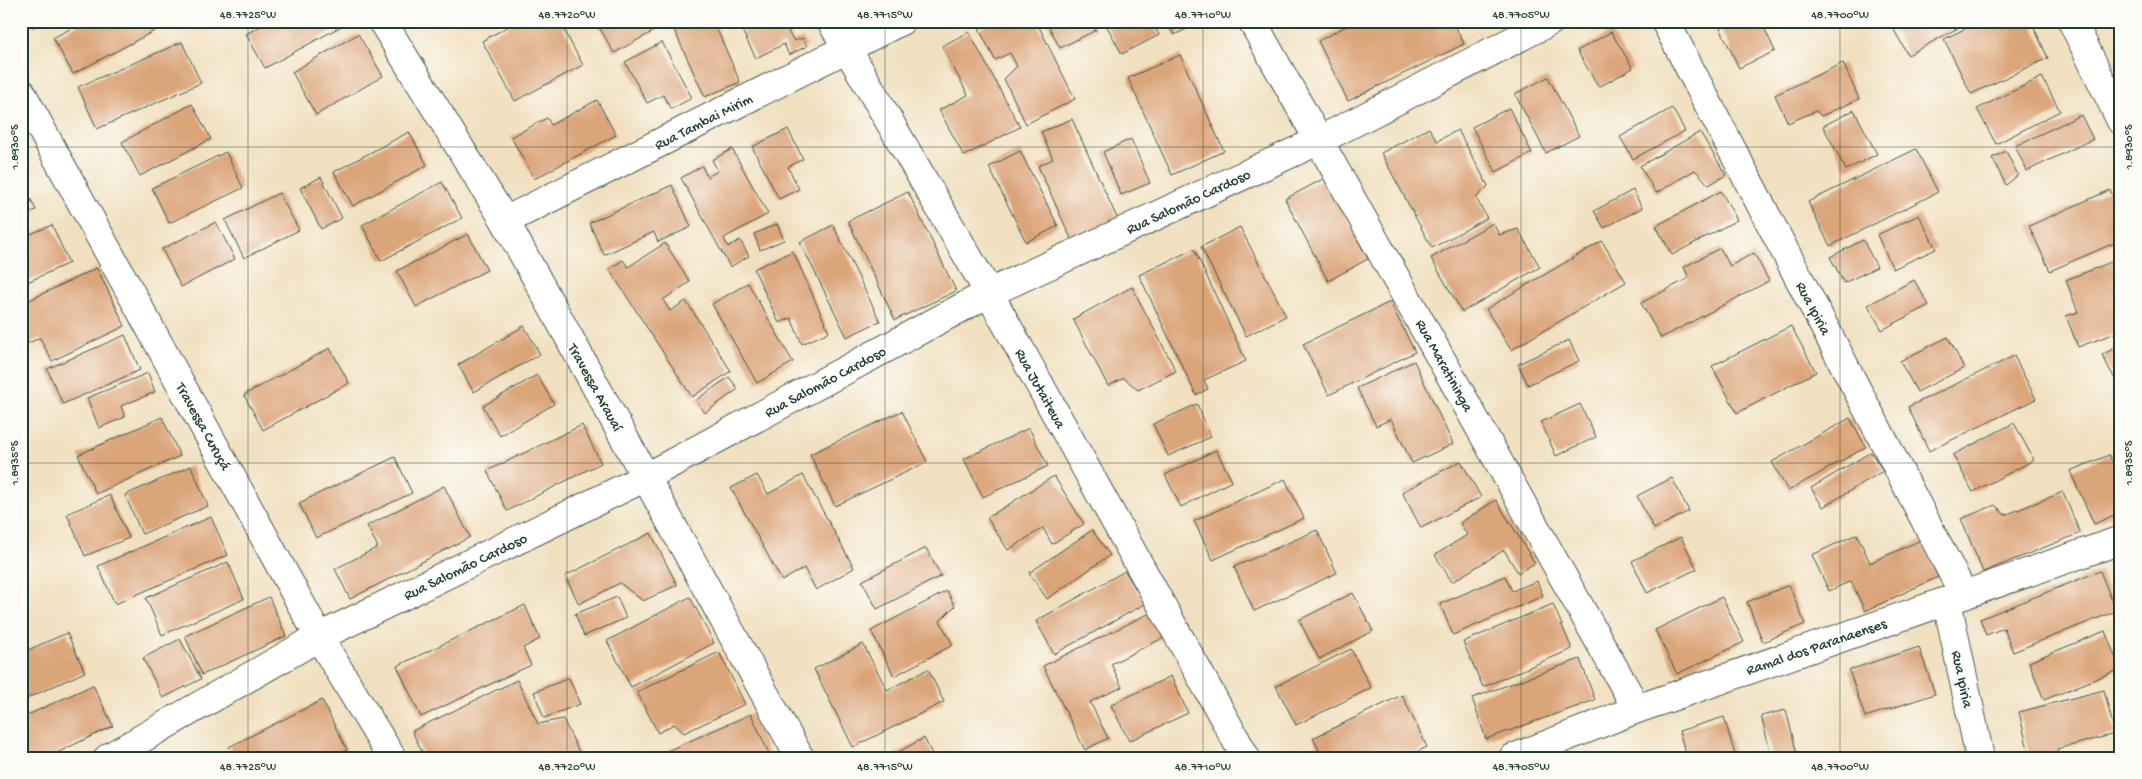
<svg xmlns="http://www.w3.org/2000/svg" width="2142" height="779" font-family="'Gochi Hand',sans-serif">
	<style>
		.building { fill: #dba57a }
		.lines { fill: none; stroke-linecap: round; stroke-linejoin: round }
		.minor-casing { stroke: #3e5549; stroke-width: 30 }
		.minor { stroke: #fff; stroke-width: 28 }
		.ticks { fill: none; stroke: #1f3d34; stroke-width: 1; stroke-opacity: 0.45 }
		.labels { text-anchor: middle; stroke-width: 4; stroke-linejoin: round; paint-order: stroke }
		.street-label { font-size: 15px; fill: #1f3d34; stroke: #fdfcf7 }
		.neatline { fill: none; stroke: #1f3d34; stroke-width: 2 }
		.ticks-label { font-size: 12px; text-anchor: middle; fill: #1f3d34 }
	</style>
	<rect width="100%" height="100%" fill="#fdfcf7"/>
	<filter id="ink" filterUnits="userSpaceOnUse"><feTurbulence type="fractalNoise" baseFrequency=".02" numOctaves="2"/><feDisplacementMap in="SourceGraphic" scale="10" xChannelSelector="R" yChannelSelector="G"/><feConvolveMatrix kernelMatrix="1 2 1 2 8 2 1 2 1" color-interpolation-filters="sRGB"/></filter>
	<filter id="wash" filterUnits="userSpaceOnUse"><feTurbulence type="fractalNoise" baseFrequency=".0096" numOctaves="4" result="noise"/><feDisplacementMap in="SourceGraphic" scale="20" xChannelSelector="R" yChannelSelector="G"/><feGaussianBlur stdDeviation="1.12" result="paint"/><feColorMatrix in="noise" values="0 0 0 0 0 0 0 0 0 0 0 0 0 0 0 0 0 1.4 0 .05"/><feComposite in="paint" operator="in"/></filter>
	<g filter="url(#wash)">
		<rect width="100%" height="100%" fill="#f1e0c0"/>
		<g id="blocks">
			<g class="building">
				<polygon points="30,21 46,21 33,27"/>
				<polygon points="79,21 173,21 73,74 53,38 79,24"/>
				<polygon points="269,21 351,21 265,68 246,34"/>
				<polygon points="518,21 559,21 583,65 515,101 482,41"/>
				<polygon points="596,21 652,21 656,30 614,53"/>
				<polygon points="670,21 728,21 716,27 740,82 705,97"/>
				<polygon points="737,21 798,21 800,24 788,32 794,41 803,38 807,46 789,55 784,44 756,58"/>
				<polygon points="995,21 1036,21 1075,99 1026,124 1004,79 1017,66 1010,53 995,60 979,29"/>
				<polygon points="1046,21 1092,21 1096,30 1060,48"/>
				<polygon points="1104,21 1152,21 1159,35 1122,54"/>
				<polygon points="1167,21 1204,21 1174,35"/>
				<polygon points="1356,21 1453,21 1464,44 1348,101 1318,41"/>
				<polygon points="1717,21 1761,21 1775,51 1739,68"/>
				<polygon points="1911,21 1971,21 1908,55 1894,30"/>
				<polygon points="1981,21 2031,21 2048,58 1971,94 1944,39"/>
				<polygon points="969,32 1020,127 964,156 939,110 968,95 942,46"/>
				<polygon points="1611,32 1633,68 1599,87 1577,51"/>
				<polygon points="358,34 383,76 316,115 292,72"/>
				<polygon points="182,42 201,83 97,129 78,87"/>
				<polygon points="662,42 692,98 671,109 663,95 647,103 625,62"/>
				<polygon points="1180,55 1224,151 1172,175 1128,78"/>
				<polygon points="1843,63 1859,99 1821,116 1816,111 1788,123 1775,95"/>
				<polygon points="1548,77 1579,136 1546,153 1515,94"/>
				<polygon points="2042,77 2060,111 1996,144 1977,109"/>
				<polygon points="597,100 616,135 534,179 511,137 547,118 551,125"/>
				<polygon points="192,104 211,139 140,176 122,142"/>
				<polygon points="1509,108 1532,153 1496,172 1472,127"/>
				<polygon points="1672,108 1685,131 1633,159 1620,137"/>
				<polygon points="1854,110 1877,154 1846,170 1823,126"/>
				<polygon points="2081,115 2093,139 2027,171 2015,146"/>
				<polygon points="1072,119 1118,220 1072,241 1038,166 1053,159 1041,132"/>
				<polygon points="1429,128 1437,141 1458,130 1488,186 1476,198 1487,218 1432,248 1381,153"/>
				<polygon points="788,129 803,159 788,167 799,189 779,199 752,147"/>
				<polygon points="409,132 427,165 353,206 334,172"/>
				<polygon points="1700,132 1726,175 1709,185 1695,170 1656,193 1640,166"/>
				<polygon points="1131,139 1150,183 1121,195 1103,152"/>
				<polygon points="732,149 768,214 724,238 728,247 740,240 749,256 730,267 681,178 702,166 707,177 718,171 712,160"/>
				<polygon points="1916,149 1938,192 1830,246 1808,202"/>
				<polygon points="1020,151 1058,226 1026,242 989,167"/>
				<polygon points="2006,151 2018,175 2006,185 1992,158"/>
				<polygon points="226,152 243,188 169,223 152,188"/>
				<polygon points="321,177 342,218 321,229 300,188"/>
				<polygon points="1325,178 1368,259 1328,281 1285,199"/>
				<polygon points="21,179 36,210 21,217"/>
				<polygon points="442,182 462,218 381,261 362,225"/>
				<polygon points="672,185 691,227 658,242 654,232 604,255 589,223"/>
				<polygon points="1633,190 1642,208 1604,228 1594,211"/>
				<polygon points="2110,190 2121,214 2121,240 2050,271 2029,226"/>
				<polygon points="1721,191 1737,220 1672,255 1656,226"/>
				<polygon points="908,192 956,291 895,320 848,221"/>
				<polygon points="279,193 299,230 244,258 225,220"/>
				<polygon points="1919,215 1936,249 1893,269 1877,235"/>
				<polygon points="216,222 235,259 181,287 162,249"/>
				<polygon points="1493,223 1499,235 1518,229 1540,267 1462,312 1431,258"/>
				<polygon points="777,224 784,240 760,250 754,234"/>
				<polygon points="52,225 69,263 21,285 21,238"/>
				<polygon points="833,225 880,321 847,337 800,242"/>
				<polygon points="1240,227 1286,316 1246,336 1201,247"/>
				<polygon points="468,234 487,270 416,307 397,271"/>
				<polygon points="1863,240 1877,267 1844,283 1830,257"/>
				<polygon points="1602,241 1626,282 1511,350 1486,309"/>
				<polygon points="665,243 690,282 663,300 670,311 686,301 731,371 692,397 609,269 623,260 628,267"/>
				<polygon points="1720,248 1730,266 1754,253 1769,281 1661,338 1641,303 1689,278 1684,267"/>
				<polygon points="1194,249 1246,361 1204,380 1208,389 1196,395 1139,275"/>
				<polygon points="793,251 829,332 802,344 791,318 779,323 754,269"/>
				<polygon points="2121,258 2121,331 2078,347 2066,316 2078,312 2066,280"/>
				<polygon points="97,268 125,326 52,361 40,338 24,345 21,339 21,304"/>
				<polygon points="1914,280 1929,305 1882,330 1868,305"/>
				<polygon points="748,283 793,362 757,383 712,304"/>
				<polygon points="1132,287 1176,371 1138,390 1124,378 1108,386 1073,319"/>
				<polygon points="1390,302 1415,352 1329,395 1303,344"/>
				<polygon points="524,326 540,354 474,392 458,365"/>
				<polygon points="1791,326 1816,372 1737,413 1712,366"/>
				<polygon points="125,335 140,370 63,404 47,369"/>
				<polygon points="1948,337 1964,368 1917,392 1900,361"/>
				<polygon points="1569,340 1579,361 1528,385 1518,364"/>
				<polygon points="2121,345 2121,390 2102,355"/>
				<polygon points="330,348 349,383 263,430 244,395"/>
				<polygon points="2014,356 2036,399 1929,451 1908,407"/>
				<polygon points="1414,361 1453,444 1412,463 1391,419 1376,426 1357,388"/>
				<polygon points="148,373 155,392 121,406 125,417 99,428 87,398"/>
				<polygon points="537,375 554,404 500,436 483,406"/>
				<polygon points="729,377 738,389 705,413 696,400"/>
				<polygon points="1197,404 1211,437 1168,456 1153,424"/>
				<polygon points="1580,404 1596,437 1556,456 1541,422"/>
				<polygon points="902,411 927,462 835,506 810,454"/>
				<polygon points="162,417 180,456 96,494 78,455"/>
				<polygon points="1850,418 1866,447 1788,491 1772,462"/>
				<polygon points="2014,423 2034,460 1973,492 1953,455"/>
				<polygon points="582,425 601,463 507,511 487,471"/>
				<polygon points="1029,428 1048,466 983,497 964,459"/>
				<polygon points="1216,450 1232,481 1181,507 1165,475"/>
				<polygon points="1871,452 1883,471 1823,507 1811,488"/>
				<polygon points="2109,455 2121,482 2121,512 2094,524 2070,471"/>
				<polygon points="395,457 412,493 316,538 299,503"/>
				<polygon points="1461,461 1481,497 1421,528 1402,492"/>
				<polygon points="191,466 208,506 142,534 125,495"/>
				<polygon points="757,475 768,494 803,475 854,568 816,590 804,568 782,581 731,488"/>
				<polygon points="1054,476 1084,524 1052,544 1043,528 1008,550 987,518"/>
				<polygon points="1672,478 1689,511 1654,529 1637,496"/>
				<polygon points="1285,479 1304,518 1213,560 1194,521"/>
				<polygon points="444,486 470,537 350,599 335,569 378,547 367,526"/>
				<polygon points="2063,492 2080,533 1983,572 1961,519 1995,505 2005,515"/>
				<polygon points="110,495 129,538 85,556 67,514"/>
				<polygon points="1496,500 1535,563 1518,573 1504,550 1452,582 1435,555 1467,535 1460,523"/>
				<polygon points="211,517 228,555 115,604 98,566"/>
				<polygon points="1092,530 1110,555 1047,599 1029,573"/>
				<polygon points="1317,530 1337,573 1254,611 1234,567"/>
				<polygon points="651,533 677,585 643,601 620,583 579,604 565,576"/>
				<polygon points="1857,534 1870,563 1921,540 1938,577 1865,611 1851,581 1829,591 1812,555"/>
				<polygon points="1681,537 1697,569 1647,593 1632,561"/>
				<polygon points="926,548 941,576 877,609 862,581"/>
				<polygon points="228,562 244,599 162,635 146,598"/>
				<polygon points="1125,571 1145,604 1054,654 1036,621"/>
				<polygon points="2100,571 2116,611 2013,652 2004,628 1986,635 1980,619"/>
				<polygon points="1505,576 1512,591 1537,581 1543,596 1453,635 1440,604"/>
				<polygon points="1789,585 1805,624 1763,642 1747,602"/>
				<polygon points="947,591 955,606 940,621 953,645 894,676 871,631"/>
				<polygon points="1353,593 1373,631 1319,659 1299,620"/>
				<polygon points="269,597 286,636 202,675 185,636"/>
				<polygon points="617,597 626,618 584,636 575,614"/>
				<polygon points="690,597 714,643 631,687 607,641"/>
				<polygon points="1722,597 1744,642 1677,674 1655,630"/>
				<polygon points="1553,604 1572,649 1483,687 1463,642"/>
				<polygon points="525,605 540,639 523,648 531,665 421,717 397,666"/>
				<polygon points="1156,610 1169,635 1111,664 1122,687 1090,702 1108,738 1085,750 1043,666"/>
				<polygon points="2105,631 2120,669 2044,700 2029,662"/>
				<polygon points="67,633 85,672 21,701 21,653"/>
				<polygon points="180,639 201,679 163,698 143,658"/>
				<polygon points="863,644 887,690 928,669 944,702 853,747 814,669"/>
				<polygon points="1919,647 1935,694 1865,717 1849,670"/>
				<polygon points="1351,649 1371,688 1296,725 1276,686"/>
				<polygon points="719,652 745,704 684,733 674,724 658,733 637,692"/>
				<polygon points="1580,659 1595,700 1486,739 1472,698"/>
				<polygon points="1171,676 1188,713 1129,741 1111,705"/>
				<polygon points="569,678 580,704 544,718 534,692"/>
				<polygon points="517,680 538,724 563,719 582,758 425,758 412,731"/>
				<polygon points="93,685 113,726 46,758 24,758 21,752 21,718"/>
				<polygon points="2104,690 2115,734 2057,749 2059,758 2030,758 2019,712"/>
				<polygon points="1402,695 1427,747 1405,758 1323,758 1313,738"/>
				<polygon points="322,700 347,750 331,758 235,758 229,747"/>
				<polygon points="1786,710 1798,758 1772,758 1761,716"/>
				<polygon points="751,714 771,758 730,758 728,755 721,758 662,758 660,754"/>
				<polygon points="1724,717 1736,758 1687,758 1679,731"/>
				<polygon points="924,738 934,758 887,758"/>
				<polygon points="201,752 205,758 190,758"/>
			</g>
		</g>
	</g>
	<g filter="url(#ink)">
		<use href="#blocks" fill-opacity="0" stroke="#3e5549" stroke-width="1"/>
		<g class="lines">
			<defs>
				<g id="minor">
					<polyline points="382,21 505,221 800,758"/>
					<polyline points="831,21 989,293 1246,758"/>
					<polyline points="1252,21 1637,709"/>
					<polyline points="1665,21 1964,595"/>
					<polyline points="2072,21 2121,121"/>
					<polyline points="21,92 319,637 392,758"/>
					<polyline points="505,221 901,21"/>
					<polyline points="1947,601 1980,758"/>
					<polyline points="108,758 319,637 646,477 989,293 1320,140 1551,21"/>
					<polyline points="1513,758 1637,709 2121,540"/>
				</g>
			</defs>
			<use href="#minor" class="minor-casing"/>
			<use href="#minor" class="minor"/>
		</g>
	</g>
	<path class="ticks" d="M248 21V758M567 21V758M885 21V758M1203 21V758M1521 21V758M1840 21V758M21 147H2121M21 463H2121"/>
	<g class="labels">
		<g class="street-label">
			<text transform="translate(703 121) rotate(-27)" y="5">Rua Tambai Mirim</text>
			<text transform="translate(1188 201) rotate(-25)" y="5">Rua Salomão Cardoso</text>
			<text transform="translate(1814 308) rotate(62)" y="5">Rua Ipiria</text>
			<text transform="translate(1445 365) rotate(61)" y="5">Rua Maratininga</text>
			<text transform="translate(825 381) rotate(-28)" y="5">Rua Salomão Cardoso</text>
			<text transform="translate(596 387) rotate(61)" y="5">Travessa Arauaí</text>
			<text transform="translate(1041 388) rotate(61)" y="5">Rua Jutaiteua</text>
			<text transform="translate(204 426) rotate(61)" y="5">Travessa Curuçá</text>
			<text transform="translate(465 566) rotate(-26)" y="5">Rua Salomão Cardoso</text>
			<text transform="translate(1816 646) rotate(-19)" y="5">Ramal dos Paranaenses</text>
			<text transform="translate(1963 679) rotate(78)" y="5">Rua Ipiria</text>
		</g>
	</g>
	<rect width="2142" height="779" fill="none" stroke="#fdfcf7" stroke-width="55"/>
	<rect x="28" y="28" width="2086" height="724" class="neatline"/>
	<g class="ticks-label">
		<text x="248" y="18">48.7725°W</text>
		<text x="567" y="18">48.7720°W</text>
		<text x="885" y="18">48.7715°W</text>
		<text x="1203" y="18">48.7710°W</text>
		<text x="1521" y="18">48.7705°W</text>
		<text x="1840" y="18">48.7700°W</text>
		<text transform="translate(14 147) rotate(-90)" y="4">1.8930°S</text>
		<text transform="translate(2128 147) rotate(-90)" y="4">1.8930°S</text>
		<text transform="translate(14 463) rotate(-90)" y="4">1.8935°S</text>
		<text transform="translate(2128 463) rotate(-90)" y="4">1.8935°S</text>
		<text x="248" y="770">48.7725°W</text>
		<text x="567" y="770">48.7720°W</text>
		<text x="885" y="770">48.7715°W</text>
		<text x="1203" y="770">48.7710°W</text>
		<text x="1521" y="770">48.7705°W</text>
		<text x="1840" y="770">48.7700°W</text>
	</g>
</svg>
